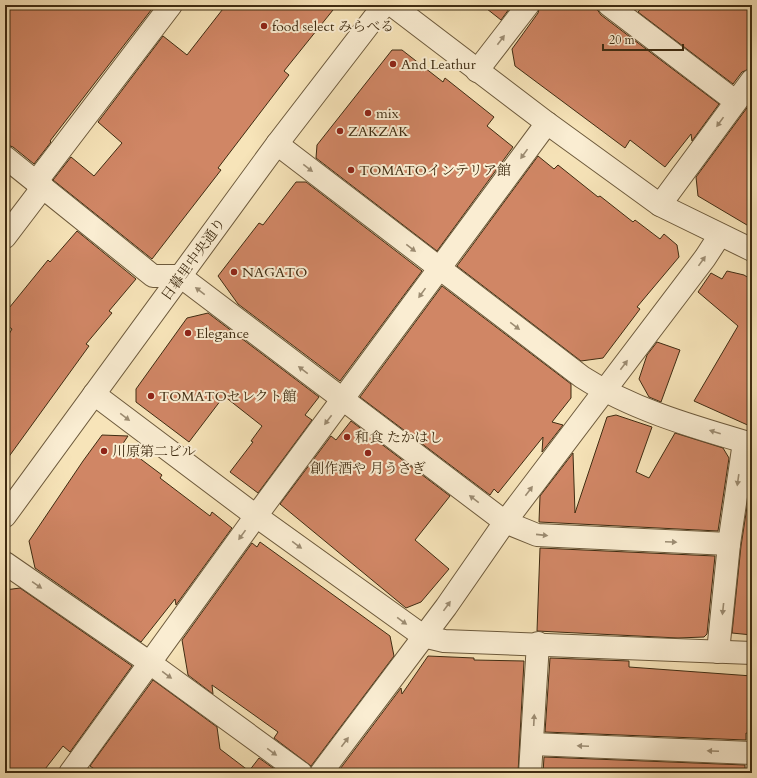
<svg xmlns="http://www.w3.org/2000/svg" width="757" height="778" font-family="Cardo,'Noto Serif JP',serif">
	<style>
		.building { fill: #d08665; stroke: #3f2c12 }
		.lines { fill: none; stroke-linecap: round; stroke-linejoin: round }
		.minor-casing { stroke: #6d5a3c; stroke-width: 24 }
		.minor { stroke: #faedd2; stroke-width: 22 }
		.oneway { fill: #9c8c72 }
		.poi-dot { fill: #8f2418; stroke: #faedd2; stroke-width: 1.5 }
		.labels { text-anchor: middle; stroke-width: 4; stroke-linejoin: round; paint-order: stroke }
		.poi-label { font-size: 14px; fill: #3f2c12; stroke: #faedd2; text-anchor: start }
		.street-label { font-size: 14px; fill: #3f2c12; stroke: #faedd2 }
	</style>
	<rect width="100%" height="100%" fill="#f7e4b9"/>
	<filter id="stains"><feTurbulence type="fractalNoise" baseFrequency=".005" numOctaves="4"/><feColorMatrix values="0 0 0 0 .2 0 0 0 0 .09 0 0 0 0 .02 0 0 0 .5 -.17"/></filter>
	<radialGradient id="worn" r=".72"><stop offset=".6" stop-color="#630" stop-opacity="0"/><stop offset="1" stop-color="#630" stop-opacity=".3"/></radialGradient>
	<g class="building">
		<polygon points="5,5 155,5 50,141 51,142 34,164 13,147 5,144"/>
		<polygon points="226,5 337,5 284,71 289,75 218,168 221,170 152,259 53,180 71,157 94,176 122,143 98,122 163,36 187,55"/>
		<polygon points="482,5 512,5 501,20"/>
		<polygon points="540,5 594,5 601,15 719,104 692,141 691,134 665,167 630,140 625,148 515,66 512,49 538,13"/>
		<polygon points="644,5 745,5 752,11 752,68 742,72 733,84 638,12"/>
		<polygon points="392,50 402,50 443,82 445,78 494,117 487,126 513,147 437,251 316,158 317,145"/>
		<polygon points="752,101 752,228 698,196 696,177"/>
		<polygon points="538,156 554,169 558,165 598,197 600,196 633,222 635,220 660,239 664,234 677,245 679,257 637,307 640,309 603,358 581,361 457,266"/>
		<polygon points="296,182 306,182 422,271 340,381 238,304 218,276 259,223 263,225"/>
		<polygon points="77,231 136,279 109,311 112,313 86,344 89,346 5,462 5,341 12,329 5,324 5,313 48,260 50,262"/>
		<polygon points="727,271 744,275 752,280 752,427 694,401 738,326 698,292 711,273 722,279"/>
		<polygon points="442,286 571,384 571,398 552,422 563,425 542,452 543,437 498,493 494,489 490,495 360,397"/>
		<polygon points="208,313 319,397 305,415 312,420 258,493 230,472 253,442 251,441 262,426 224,396 189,442 136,402 136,389 187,318"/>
		<polygon points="657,342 680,350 661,402 649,397 639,379 647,355"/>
		<polygon points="616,415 652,427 636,472 649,478 675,433 723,448 729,458 718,531 539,522 540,496 573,453 575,513 607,417"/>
		<polygon points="351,421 450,496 415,540 449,569 421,602 406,608 280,504 331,436 336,440"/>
		<polygon points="102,435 128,436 122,445 162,475 160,478 210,516 212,512 232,528 176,605 175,599 141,642 35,568 29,541 83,461"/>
		<polygon points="752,474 752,635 732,633 741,546"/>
		<polygon points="260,542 390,636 394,656 311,766 274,738 278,732 212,685 213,694 188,675 182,640 252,543 257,547"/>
		<polygon points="540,548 715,556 707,634 704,637 678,638 537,631"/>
		<polygon points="20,588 132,666 70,752 63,746 42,773 5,773 5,590"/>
		<polygon points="428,656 474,658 474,660 524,661 518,773 337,773 401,688 402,694"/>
		<polygon points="550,658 629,661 629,667 752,676 752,734 746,733 746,740 545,732"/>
		<polygon points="153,680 217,727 220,749 249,771 259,758 280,773 100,773 90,766"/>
		<polygon points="544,757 745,765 745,773 543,773"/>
	</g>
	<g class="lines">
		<defs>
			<g id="minor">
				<polyline points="392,5 547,123 660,205 752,250"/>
				<polyline points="609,5 735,101"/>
				<polyline points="477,71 528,5"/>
				<path d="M277 144 582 377C633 410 694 427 752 444"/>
				<polyline points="5,157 153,276 180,276 505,522 537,535 729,544"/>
				<polyline points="36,182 171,5"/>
				<polyline points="660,205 752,80"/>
				<polyline points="5,237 43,187"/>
				<polyline points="94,394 256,516 423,636 444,641 752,653"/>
				<polyline points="5,516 277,144 384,5"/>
				<polyline points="5,563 150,663 301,773"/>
				<polyline points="718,652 729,544 744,442"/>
				<polyline points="532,744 752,753"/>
				<polyline points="70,773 256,516 547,123"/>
				<polyline points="321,773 446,607 505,522 705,258 720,235"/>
				<polyline points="530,773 538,643"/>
			</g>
		</defs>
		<use href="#minor" class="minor-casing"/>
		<use href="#minor" class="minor"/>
	</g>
	<defs><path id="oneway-solid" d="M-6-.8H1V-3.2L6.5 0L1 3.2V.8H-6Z"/></defs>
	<g class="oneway">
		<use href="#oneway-solid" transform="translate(501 40) rotate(-53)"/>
		<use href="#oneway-solid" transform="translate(720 122) rotate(126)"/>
		<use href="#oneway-solid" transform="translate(524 154) rotate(126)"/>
		<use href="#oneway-solid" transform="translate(308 168) rotate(38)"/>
		<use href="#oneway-solid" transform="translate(411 248) rotate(38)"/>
		<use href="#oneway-solid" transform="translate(702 261) rotate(-54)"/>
		<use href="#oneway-solid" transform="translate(200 291) rotate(-143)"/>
		<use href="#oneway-solid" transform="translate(422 293) rotate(126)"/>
		<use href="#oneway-solid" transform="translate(515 326) rotate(37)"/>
		<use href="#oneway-solid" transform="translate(624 365) rotate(-53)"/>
		<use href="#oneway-solid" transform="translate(303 370) rotate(-143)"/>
		<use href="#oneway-solid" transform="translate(125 417) rotate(37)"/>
		<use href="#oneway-solid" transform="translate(328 420) rotate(127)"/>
		<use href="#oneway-solid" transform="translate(715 432) rotate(-162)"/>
		<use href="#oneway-solid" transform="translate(738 480) rotate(98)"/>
		<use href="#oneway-solid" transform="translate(529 491) rotate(-53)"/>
		<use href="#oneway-solid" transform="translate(474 499) rotate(-143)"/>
		<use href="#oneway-solid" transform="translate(242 535) rotate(126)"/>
		<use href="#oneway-solid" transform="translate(542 535) rotate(6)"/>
		<use href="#oneway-solid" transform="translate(671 542) rotate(3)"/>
		<use href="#oneway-solid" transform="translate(297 545) rotate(36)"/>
		<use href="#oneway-solid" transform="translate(37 585) rotate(35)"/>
		<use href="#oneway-solid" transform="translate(447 606) rotate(-54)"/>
		<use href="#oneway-solid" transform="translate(723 609) rotate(96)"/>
		<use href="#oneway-solid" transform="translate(402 621) rotate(36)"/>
		<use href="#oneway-solid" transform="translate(167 675) rotate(36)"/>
		<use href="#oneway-solid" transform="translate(534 720) rotate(-87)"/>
		<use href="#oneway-solid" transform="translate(345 742) rotate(-53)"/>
		<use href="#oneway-solid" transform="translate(583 746) rotate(-178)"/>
		<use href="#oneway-solid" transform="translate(713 751) rotate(-178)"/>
		<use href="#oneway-solid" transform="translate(272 752) rotate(36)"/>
	</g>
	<g class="poi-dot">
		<circle cx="264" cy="26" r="4"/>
		<circle cx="393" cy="64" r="4"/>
		<circle cx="368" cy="113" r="4"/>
		<circle cx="340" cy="131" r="4"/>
		<circle cx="351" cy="170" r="4"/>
		<circle cx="234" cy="272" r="4"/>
		<circle cx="188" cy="333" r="4"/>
		<circle cx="151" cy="396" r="4"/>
		<circle cx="347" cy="437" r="4"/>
		<circle cx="104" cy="451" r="4"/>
		<circle cx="368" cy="453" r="4"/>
	</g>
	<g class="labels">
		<g class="poi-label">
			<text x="272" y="31">food select みらべる</text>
			<text x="401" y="69">And Leathur</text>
			<text x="376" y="118">mix</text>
			<text x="348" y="136">ZAKZAK</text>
			<text x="359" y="175">TOMATOインテリア館</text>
			<text x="242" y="277">NAGATO</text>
			<text x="196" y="338">Elegance</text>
			<text x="159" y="401">TOMATOセレクト館</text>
			<text x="355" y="442">和食 たかはし</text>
			<text x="112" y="456">川原第二ビル</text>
			<text x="368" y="473" text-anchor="middle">創作酒や 月うさぎ</text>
		</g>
		<g class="street-label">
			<text transform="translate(193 259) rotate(-54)" y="5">日暮里中央通り</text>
		</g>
	</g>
	<rect width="757" height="778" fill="none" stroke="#f7e4b9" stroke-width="20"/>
	<rect x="6" y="6" width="745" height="766" fill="none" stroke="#3f2c12" stroke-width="2"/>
	<rect x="10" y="10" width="737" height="758" fill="none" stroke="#3f2c12"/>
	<path d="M603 44v6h80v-6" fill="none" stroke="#3f2c12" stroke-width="2"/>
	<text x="609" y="44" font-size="12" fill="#3f2c12" stroke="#faedd2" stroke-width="3" paint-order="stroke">20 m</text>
	<rect width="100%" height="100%" filter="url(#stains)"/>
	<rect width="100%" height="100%" fill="url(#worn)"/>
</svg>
